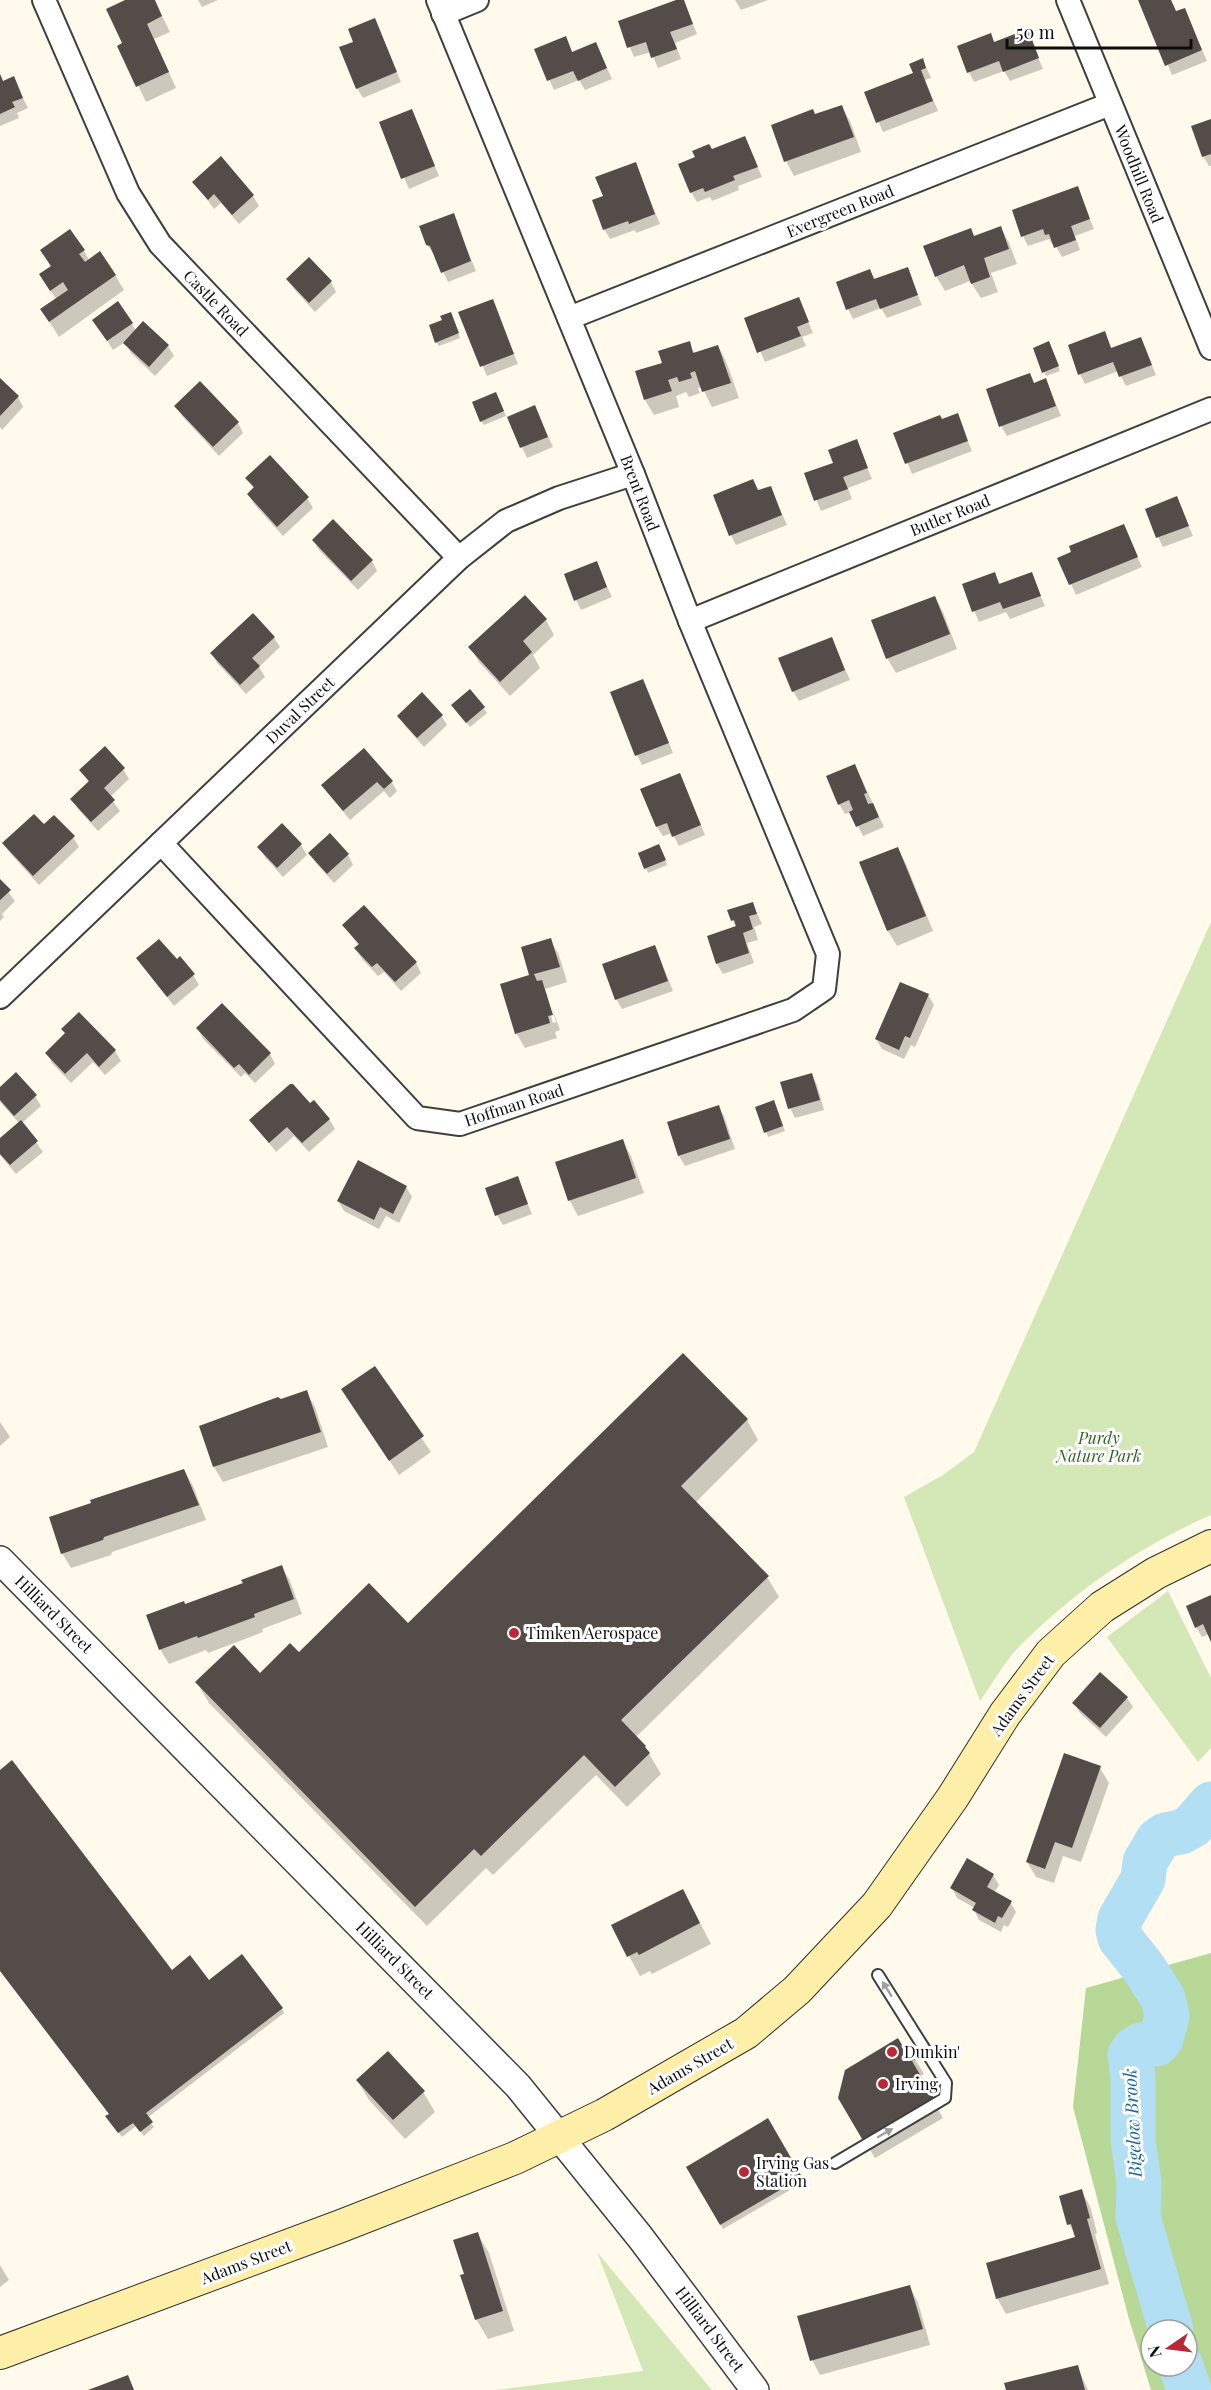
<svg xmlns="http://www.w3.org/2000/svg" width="1211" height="2390" font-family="'Playfair Display',serif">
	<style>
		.green { fill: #d3e8b6 }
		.forest { fill: #b7d896; fill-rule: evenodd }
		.shadow { fill: #0003; fill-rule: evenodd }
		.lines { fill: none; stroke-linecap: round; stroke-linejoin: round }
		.river { stroke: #b2dff4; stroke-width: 45 }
		.building { fill: #544c49 }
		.service-casing { stroke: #3f3f3f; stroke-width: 14 }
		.minor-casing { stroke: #3f3f3f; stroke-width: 26 }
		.tertiary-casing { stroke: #3f3f3f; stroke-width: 30 }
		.secondary-casing { stroke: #2e2e2e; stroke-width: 34 }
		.service { stroke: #fff; stroke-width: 10 }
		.minor { stroke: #fff; stroke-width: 22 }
		.tertiary { stroke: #fff; stroke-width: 27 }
		.secondary { stroke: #fdefa8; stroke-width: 32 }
		.oneway { fill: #9e9e9e }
		.poi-dot { fill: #b82837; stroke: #fff; stroke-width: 2 }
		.labels { text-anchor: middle; stroke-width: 6; stroke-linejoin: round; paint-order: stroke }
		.street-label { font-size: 16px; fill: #0c0c0c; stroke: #fff }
		.park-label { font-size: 16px; font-style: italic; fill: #30621e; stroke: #fff }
		.poi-label { font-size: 16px; fill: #0c0c0c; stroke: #fff; text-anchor: start }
		.water-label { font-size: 18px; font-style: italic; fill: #19699a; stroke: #fff }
	</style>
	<rect width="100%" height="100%" fill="#fffaeb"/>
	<g class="green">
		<path d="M1211 922V1515C1140 1546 1073 1592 1018 1648 1006 1660 991 1686 980 1701L904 1497 943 1475 974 1452Z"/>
		<polygon points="1168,1591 1211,1678 1211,1748 1198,1762 1107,1637"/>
		<polygon points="597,2252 712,2390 496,2390 643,2371"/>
	</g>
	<path class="forest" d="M1211 1953V2390H1151L1129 2319 1073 2107 1086 1988ZM1151 2330H1187V2366H1151Z"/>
	<g class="shadow">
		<polygon points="129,0 154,0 170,32 154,39 176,88 146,102 119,46 124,44"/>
		<polygon points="198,0 218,0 202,7"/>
		<polygon points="683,0 697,34 675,43 681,59 658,68 651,52 634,57 619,22"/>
		<polygon points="735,0 768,0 741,10"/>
		<polygon points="1141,0 1171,0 1176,13 1184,9 1207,61 1172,75"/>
		<polygon points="374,19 401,82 363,98 357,88 355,43"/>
		<polygon points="1027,31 1043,69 1010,81 1004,71 974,82 969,72 990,35 995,43"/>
		<polygon points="565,38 573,53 596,44 612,79 585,90 579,80 554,90 536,50"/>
		<polygon points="923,60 931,78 925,80 938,111 883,132 866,93 915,74"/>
		<polygon points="0,74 4,83 13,78 28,108 17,113 19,118 0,126"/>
		<polygon points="841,106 850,121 861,152 794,176 786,161 815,116"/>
		<polygon points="412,110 439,176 409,189 381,123"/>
		<polygon points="1211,120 1211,166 1209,166 1203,156"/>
		<polygon points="745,138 762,177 738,186 739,190 712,201 710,197 697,202 691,192 712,151"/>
		<polygon points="221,158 253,196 259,206 239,224 221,203 214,209 194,182"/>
		<polygon points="635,164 660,224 636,233 635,230 610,239 604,229 605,197"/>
		<polygon points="1077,188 1094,229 1075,236 1080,250 1062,257 1054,243 1052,244 1049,239 1028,246 1023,236"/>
		<polygon points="453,215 476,271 448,282 435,255 427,245"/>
		<polygon points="1001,228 1009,243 1017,264 991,273 998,292 981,298 970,281 945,291 936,276 975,238"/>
		<polygon points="42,251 84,251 89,260 115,275 124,290 59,337 42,310 57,300 50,290 51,267"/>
		<polygon points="907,269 922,305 887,318 881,308 853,319 848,309 870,271 875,280"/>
		<polygon points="288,279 331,282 336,292 315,312 294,289"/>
		<polygon points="798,298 813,333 802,337 806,346 765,362 746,319"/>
		<polygon points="492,301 518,364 487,376 460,313"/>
		<polygon points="453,318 460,338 439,346 436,342"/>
		<polygon points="94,320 132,324 136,331 168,346 174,356 155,376 131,353 125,342 113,350"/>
		<polygon points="1104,333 1112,349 1141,339 1156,375 1126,386 1118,371 1085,384 1080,374"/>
		<polygon points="689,343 695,354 718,346 726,361 739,398 712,407 702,387 698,388 700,393 689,397 686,392 676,396 679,407 654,415 645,400"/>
		<polygon points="1051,348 1060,371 1046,376 1044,372"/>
		<polygon points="0,380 18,397 23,407 2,430 0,427"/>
		<polygon points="1046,380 1061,416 1007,436 1001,426 1034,384"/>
		<polygon points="498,398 506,416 484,425 481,421"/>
		<polygon points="176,406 238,423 243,433 219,456 182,416"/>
		<polygon points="535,407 553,447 527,458 509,418"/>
		<polygon points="957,415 972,451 912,474 895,433"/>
		<polygon points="856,441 872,479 848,488 852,499 821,511 806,474 835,464"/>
		<polygon points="247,478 307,498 313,508 283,536 254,504 248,494 254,489"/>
		<polygon points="770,487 787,525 736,545 731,535 759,492"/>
		<polygon points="1176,498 1193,536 1163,547 1158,537"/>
		<polygon points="1123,526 1142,567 1076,595 1059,558"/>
		<polygon points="314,540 372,561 377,571 358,590 319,550"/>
		<polygon points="596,563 612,597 581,610 576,600"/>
		<polygon points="994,574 1001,585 1031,574 1045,606 1010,619 1006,612 979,622 963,584"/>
		<polygon points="525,597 546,620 554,635 533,655 540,668 510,696 479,662 470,647"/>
		<polygon points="935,597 943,612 957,649 896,673 887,658"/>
		<polygon points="274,638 280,647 259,667 265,677 246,694 217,663 212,653"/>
		<polygon points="831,638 850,680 799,701 793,691"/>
		<polygon points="643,681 673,753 642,765 637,755"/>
		<polygon points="470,691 487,713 470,727 455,709"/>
		<polygon points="441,715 447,725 424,747 405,726 399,716"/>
		<polygon points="364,750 391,781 397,791 390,798 384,791 350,820 323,786"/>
		<polygon points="855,765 884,827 863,836 851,812 845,814 839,804"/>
		<polygon points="123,769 129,779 110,797 120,811 98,831 78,809 72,799 89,783 81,770"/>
		<polygon points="680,775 705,835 679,846 672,833 663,836 657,827"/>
		<polygon points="282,825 301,845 307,855 283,877 265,857 259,847"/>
		<polygon points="44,826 73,837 79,847 39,885 10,853 4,844"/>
		<polygon points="330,835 348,855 353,865 334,883 316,863 310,854"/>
		<polygon points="898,849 906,864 933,931 897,946 888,931 861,863"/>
		<polygon points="661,850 667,865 648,873 640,854"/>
		<polygon points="0,881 15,901 2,914 4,917 0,921"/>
		<polygon points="752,903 762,924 754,927 758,940 747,943 754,963 723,974 717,964 709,937 736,928 729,911"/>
		<polygon points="344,925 416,963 421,973 401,991 384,972 378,976 362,959 356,949 359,946"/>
		<path d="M550 940 559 955 567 982 545 989 560 1030 555 1032 557 1038 525 1048 516 1033 531 976ZM545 996H548L556 1022 553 1023Z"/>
		<polygon points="655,946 673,991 622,1009 616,999"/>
		<polygon points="138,959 176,962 193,975 199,985 174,1006"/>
		<polygon points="928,995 934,1005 915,1047 911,1045 904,1059 882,1049 876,1039"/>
		<polygon points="79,1014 115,1051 121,1061 105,1075 93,1062 71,1083 52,1063 47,1053 66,1035"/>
		<polygon points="198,1029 270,1054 275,1064 255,1083 245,1073 241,1077 203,1039"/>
		<polygon points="812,1075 817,1085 824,1110 795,1118 790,1108"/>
		<polygon points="0,1089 35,1096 41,1106 22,1123 43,1152 16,1174 0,1155 0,1140 19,1123 0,1102"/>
		<polygon points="310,1105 329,1119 335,1129 309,1152 294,1136 276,1152 251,1120"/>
		<polygon points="776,1106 785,1131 768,1137 757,1108"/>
		<polygon points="718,1107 724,1116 735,1149 685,1166 679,1156 669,1123"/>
		<polygon points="622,1141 631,1156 644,1193 578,1216 570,1201 557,1163"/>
		<polygon points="517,1178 532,1214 503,1225 497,1215"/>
		<polygon points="406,1187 412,1197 399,1223 386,1216 379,1229 344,1211 338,1201"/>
		<polygon points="683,1355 747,1420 758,1440 695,1503 767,1577 779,1597 636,1737 645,1747 661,1774 627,1807 596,1775 493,1875 486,1868 427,1926 209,1703 197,1683 260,1675 299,1655 408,1625"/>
		<polygon points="374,1368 431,1452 399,1475 343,1390"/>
		<polygon points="306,1392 315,1407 328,1447 223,1482 214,1467 281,1400"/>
		<polygon points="0,1422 10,1437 0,1446"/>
		<polygon points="184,1470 193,1486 206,1520 112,1552 111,1555 71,1568 62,1553"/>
		<polygon points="281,1566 290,1581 302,1614 262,1629 263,1632 208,1653 206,1650 169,1664 160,1649 185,1606 245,1584"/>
		<polygon points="1211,1597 1211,1639 1209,1634 1202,1637 1196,1627"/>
		<polygon points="1127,1698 1133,1707 1106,1737 1080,1713 1074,1703"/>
		<polygon points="1100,1768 1109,1783 1081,1862 1063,1856 1054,1883 1036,1877 1027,1862"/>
		<polygon points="0,1772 171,1972 282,2009 284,2013 147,2118 154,2127 144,2136 136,2126 122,2137 110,2121 110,2114 0,1970"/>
		<polygon points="993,1875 999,1885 994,1893 1010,1902 1016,1912 1008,1927 1004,1925 1001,1932 979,1920 974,1910 975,1908 957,1898 952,1888"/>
		<polygon points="694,1911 711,1944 652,1974 650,1971 640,1976 629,1956"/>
		<polygon points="909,2049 924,2074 919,2077 943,2118 875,2158 839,2098"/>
		<polygon points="357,2080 423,2092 435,2112 405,2139 369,2100"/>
		<polygon points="767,2120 804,2182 723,2229 688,2167"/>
		<polygon points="1081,2191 1090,2206 1097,2233 1095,2234 1109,2284 1006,2314 997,2298 1077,2238 1069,2224"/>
		<polygon points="477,2233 489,2253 514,2331 488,2339 476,2319 465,2275"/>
		<polygon points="0,2265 9,2280 0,2287"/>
		<polygon points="909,2286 918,2302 930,2345 820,2375 812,2360"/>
		<polygon points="1077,2366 1088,2390 1008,2390"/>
	</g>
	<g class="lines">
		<g class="river">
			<polyline points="1171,2330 1138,2217 1139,2183 1133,2139 1133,2076 1130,2055 1134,2049 1141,2045 1156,2044 1161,2039 1167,2016 1163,1998 1143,1967 1120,1938 1118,1930 1120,1919 1143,1879 1145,1862 1158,1840 1165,1835 1181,1832 1192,1826 1211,1804"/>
			<polyline points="1181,2366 1189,2390"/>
		</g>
	</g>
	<g class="building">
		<polygon points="125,0 155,0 162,16 147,24 169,72 136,87 117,46 122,43 106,9"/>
		<polygon points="676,0 684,0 693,24 670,32 677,49 651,58 646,42 627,48 618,21"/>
		<polygon points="1138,0 1171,0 1176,11 1185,8 1202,50 1165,66"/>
		<polygon points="375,18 397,72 356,89 339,47 353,42 348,29"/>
		<polygon points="1028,29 1039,58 1003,72 999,61 967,73 957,46 991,33 994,42"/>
		<polygon points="566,36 572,52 596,42 607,68 578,81 573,71 547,81 534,49"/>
		<polygon points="923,58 926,68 921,70 933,101 876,123 864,92 913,73 909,64"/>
		<polygon points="0,74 3,81 14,76 23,98 12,102 15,107 0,114"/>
		<polygon points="842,105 854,137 784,162 771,125 813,109 815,114"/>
		<polygon points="412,109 435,166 401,179 379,122"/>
		<polygon points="1211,119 1211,154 1202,157 1191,126"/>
		<polygon points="745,136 758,167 733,176 735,180 705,192 703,188 690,193 678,164 695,157 692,151 709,144 712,149"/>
		<polygon points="221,156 254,195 232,215 214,194 208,200 192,182"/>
		<polygon points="636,162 655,214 629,224 628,221 603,230 592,200 603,196 595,177"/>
		<polygon points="1078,186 1090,219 1071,226 1076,240 1054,248 1049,234 1045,235 1043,229 1021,237 1012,210"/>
		<polygon points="454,213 471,261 441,273 430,246 426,245 419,226"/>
		<polygon points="1001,226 1009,249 984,258 990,277 971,284 964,265 935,277 923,246 971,228 974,236"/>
		<polygon points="70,229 85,250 79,254 85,262 100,251 116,275 49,322 40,309 68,290 63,282 50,291 39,274 51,266 40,250"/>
		<polygon points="309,257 332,281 309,303 286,279"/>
		<polygon points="908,267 918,295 880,309 876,299 846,310 836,282 870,269 874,279"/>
		<polygon points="799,297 809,322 797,327 801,336 757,353 744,318"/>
		<polygon points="493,299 514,354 480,367 458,312"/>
		<polygon points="118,301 133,323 107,341 92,320"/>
		<polygon points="451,312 459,333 435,343 429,325 442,320 440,316"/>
		<polygon points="143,321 169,345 149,367 123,343"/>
		<polygon points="1105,331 1111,348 1141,337 1152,365 1119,377 1113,362 1078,375 1068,345"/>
		<polygon points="690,341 693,353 718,345 731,383 702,392 695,371 690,373 692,378 679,382 677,377 668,380 672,391 644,400 635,371 662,363 658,351"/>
		<polygon points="1049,341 1059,366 1042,373 1033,348"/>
		<polygon points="1030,373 1034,383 1046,378 1056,406 999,427 986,389"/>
		<polygon points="0,378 19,396 0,416"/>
		<polygon points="200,381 239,422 213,447 174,406"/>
		<polygon points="496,392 504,411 480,422 472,402"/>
		<polygon points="535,405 548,437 520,448 507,417"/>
		<polygon points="958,413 968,441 905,464 893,433 940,415 942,419"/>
		<polygon points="857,439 868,468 843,477 848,489 814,501 804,473 833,463 828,450"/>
		<polygon points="270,455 309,497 277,527 247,494 254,487 245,478"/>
		<polygon points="753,479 758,490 771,486 782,515 729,536 713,495"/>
		<polygon points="1177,496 1189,526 1156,538 1145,509"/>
		<polygon points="333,519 373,560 351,581 312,540"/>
		<polygon points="1124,524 1138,557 1069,585 1057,558 1071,552 1069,546"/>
		<polygon points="597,561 607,587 574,601 564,574"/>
		<polygon points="995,572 999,584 1032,572 1041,596 1003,609 1000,602 972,612 962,584"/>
		<polygon points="525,595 547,619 523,641 532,652 500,682 468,647"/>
		<polygon points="935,596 950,634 886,659 871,620"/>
		<polygon points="253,613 275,637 252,658 260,666 240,685 210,653"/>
		<polygon points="832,637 845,670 792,692 778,658"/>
		<polygon points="643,679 669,743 635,756 610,692"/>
		<polygon points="470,689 485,707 466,723 451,705"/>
		<polygon points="422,692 443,715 417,738 397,716"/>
		<polygon points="105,746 125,768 104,788 115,800 91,822 70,799 89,781 79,770"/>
		<polygon points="364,748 393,781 384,789 377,782 343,811 321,785"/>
		<polygon points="855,764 867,793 864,794 868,804 873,803 879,817 856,827 849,812 853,810 849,800 838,805 826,776"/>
		<polygon points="680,773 701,825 672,837 667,823 656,827 640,789"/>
		<polygon points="34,814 44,824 54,815 75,836 33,876 2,843"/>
		<polygon points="282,823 302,844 277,868 257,847"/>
		<polygon points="330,833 349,854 327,874 308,853"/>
		<polygon points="659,844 666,860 644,869 638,853"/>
		<polygon points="898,847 926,916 887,931 859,862"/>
		<polygon points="0,879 11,890 0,900"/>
		<polygon points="753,902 757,914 749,916 753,929 743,933 749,953 716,964 707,936 736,926 734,920 731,921 727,910"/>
		<polygon points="364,905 417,962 395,982 377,963 372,967 354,948 359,944 342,925"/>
		<polygon points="551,938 560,967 534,974 537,981 542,980 553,1015 548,1016 550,1023 515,1034 500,984 529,975 521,947"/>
		<polygon points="159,939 177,959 180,956 195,974 167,997 136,958"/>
		<polygon points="655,945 668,981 615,1000 602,964"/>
		<polygon points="900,982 929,994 910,1038 905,1036 899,1050 875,1039"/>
		<polygon points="222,1003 271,1053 249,1075 239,1064 234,1068 196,1028"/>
		<polygon points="79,1012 116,1050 99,1067 87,1053 65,1074 45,1053 65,1033 61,1029"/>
		<polygon points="16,1072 37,1095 14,1116 0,1100 0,1087"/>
		<polygon points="812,1073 820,1100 788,1109 780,1082"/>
		<polygon points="290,1084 293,1084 310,1103 314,1100 330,1119 302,1143 287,1127 269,1143 249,1120"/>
		<polygon points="774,1100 783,1126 764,1133 755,1107"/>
		<polygon points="719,1105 730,1139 678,1156 667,1122"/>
		<polygon points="21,1120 38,1141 10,1165 0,1154 0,1138"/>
		<polygon points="623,1139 636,1178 568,1201 555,1162"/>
		<polygon points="358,1160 407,1186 393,1214 380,1207 374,1220 337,1201"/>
		<polygon points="518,1176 528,1204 495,1216 485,1188"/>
		<polygon points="683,1353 748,1419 681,1486 769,1576 621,1720 646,1746 645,1747 650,1753 615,1787 584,1755 481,1856 474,1849 415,1907 195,1682 234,1645 260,1673 290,1643 299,1652 369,1583 408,1623"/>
		<polygon points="375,1366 424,1436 389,1461 341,1389"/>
		<polygon points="307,1390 321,1432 213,1467 199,1426 278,1397 281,1399"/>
		<polygon points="184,1469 199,1505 104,1537 103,1540 61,1554 49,1517 91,1503 90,1500"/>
		<polygon points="282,1565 294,1599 254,1614 255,1617 198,1638 197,1636 159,1650 146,1615 184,1601 185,1604 243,1583 241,1580"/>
		<polygon points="1211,1595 1211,1642 1203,1624 1195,1628 1186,1606"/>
		<polygon points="1100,1672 1128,1697 1100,1728 1072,1703"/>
		<polygon points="1064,1753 1101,1766 1072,1848 1055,1842 1045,1869 1026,1862"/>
		<polygon points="12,1760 172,1970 190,1955 209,1980 242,1954 283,2008 146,2113 153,2122 140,2132 133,2123 118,2133 105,2116 109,2114 0,1971 0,1770"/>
		<polygon points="967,1858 994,1874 987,1887 1012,1901 1002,1918 998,1916 995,1923 972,1910 976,1903 950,1888"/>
		<polygon points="683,1889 700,1923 639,1955 637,1952 627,1957 611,1925"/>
		<polygon points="898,2038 905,2050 910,2047 916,2059 912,2061 936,2102 865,2144 838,2098 845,2070"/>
		<polygon points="388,2051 425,2091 393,2120 356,2080"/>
		<polygon points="768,2118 802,2177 720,2225 686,2167"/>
		<polygon points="1082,2189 1090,2218 1087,2219 1101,2269 996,2299 986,2263 1075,2237 1071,2224 1067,2225 1059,2196"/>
		<polygon points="478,2232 503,2311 475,2320 460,2275 464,2274 453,2240"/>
		<polygon points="910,2285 923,2329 810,2361 797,2316"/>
		<polygon points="1078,2365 1085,2390 1006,2390 1004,2383"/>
		<polygon points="128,2375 134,2390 88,2390"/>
	</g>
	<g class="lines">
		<defs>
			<polyline id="service" points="835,2163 945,2098 946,2083 878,1975"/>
			<g id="minor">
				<polyline points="44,0 128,193 160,244 459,558"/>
				<polyline points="1068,0 1211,348"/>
				<polyline points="443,14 477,0"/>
				<polyline points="569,318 1110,104"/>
				<polyline points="690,621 1211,409"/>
				<polyline points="161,843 417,1118 460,1124 793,1010 824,989 828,954 690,621 633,474 438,0"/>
				<polyline points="0,997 459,558 506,521 559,498 633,474"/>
			</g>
			<polyline id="tertiary" points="0,1560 518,2086 640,2237 755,2390"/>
			<polyline id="secondary" points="0,2353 341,2226 515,2158 604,2115 746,2033 797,1990 877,1905 953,1797 1005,1714 1051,1653 1102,1607 1156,1573 1211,1546"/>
		</defs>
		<use href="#service" class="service-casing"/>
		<use href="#minor" class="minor-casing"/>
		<use href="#tertiary" class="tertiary-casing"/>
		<use href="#secondary" class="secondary-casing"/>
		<use href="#service" class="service"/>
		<use href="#minor" class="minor"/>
		<use href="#tertiary" class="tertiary"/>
		<use href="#secondary" class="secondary"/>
	</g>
	<defs><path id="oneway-solid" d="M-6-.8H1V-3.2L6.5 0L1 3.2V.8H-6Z" transform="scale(1.5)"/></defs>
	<g class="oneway">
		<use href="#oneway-solid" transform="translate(887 1989) rotate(-122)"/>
		<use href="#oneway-solid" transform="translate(885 2133) rotate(-30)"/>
	</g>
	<g class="poi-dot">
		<circle cx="514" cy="1633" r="6"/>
		<circle cx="892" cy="2052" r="6"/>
		<circle cx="883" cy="2084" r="6"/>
		<circle cx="744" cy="2172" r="6"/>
	</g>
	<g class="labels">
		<g class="street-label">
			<text transform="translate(1139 174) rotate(68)" y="6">Woodhill Road</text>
			<text transform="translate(840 211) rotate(-22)" y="6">Evergreen Road</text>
			<text transform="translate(216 303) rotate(46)" y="6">Castle Road</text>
			<text transform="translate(640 493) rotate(69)" y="6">Brent Road</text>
			<text transform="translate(950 515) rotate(-22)" y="6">Butler Road</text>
			<text transform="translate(300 710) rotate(-44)" y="6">Duval Street</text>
			<text transform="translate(514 1105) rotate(-18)" y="6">Hoffman Road</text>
			<text transform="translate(54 1614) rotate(45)" y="6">Hilliard Street</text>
			<text transform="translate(1022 1695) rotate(-54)" y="6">Adams Street</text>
			<text transform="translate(395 1960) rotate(45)" y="6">Hilliard Street</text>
			<text transform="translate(690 2066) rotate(-30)" y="6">Adams Street</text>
			<text transform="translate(246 2262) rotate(-21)" y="6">Adams Street</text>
			<text transform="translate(710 2329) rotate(53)" y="6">Hilliard Street</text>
		</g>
		<g class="park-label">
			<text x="1099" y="1444">Purdy<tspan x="1099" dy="18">Nature Park</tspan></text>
		</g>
		<g class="poi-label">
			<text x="526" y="1639">Timken Aerospace</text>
			<text x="904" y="2058">Dunkin'</text>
			<text x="895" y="2090">Irving</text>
			<text x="756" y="2169">Irving Gas<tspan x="756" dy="18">Station</tspan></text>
		</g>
		<g class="water-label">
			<text transform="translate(1133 2123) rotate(-93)" y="6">Bigelow Brook</text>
		</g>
	</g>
	<g transform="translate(1169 2348) rotate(256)"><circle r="28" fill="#ffffff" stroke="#9e9e9e" stroke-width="1.5"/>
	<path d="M0-4.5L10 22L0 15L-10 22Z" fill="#b82837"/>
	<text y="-9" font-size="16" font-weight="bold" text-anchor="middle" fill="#0c0c0c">N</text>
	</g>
	<path d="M1007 39v9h184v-9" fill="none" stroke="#0c0c0c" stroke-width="3"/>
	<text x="1016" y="39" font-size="18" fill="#0c0c0c" stroke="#ffffff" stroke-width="4.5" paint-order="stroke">50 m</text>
</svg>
